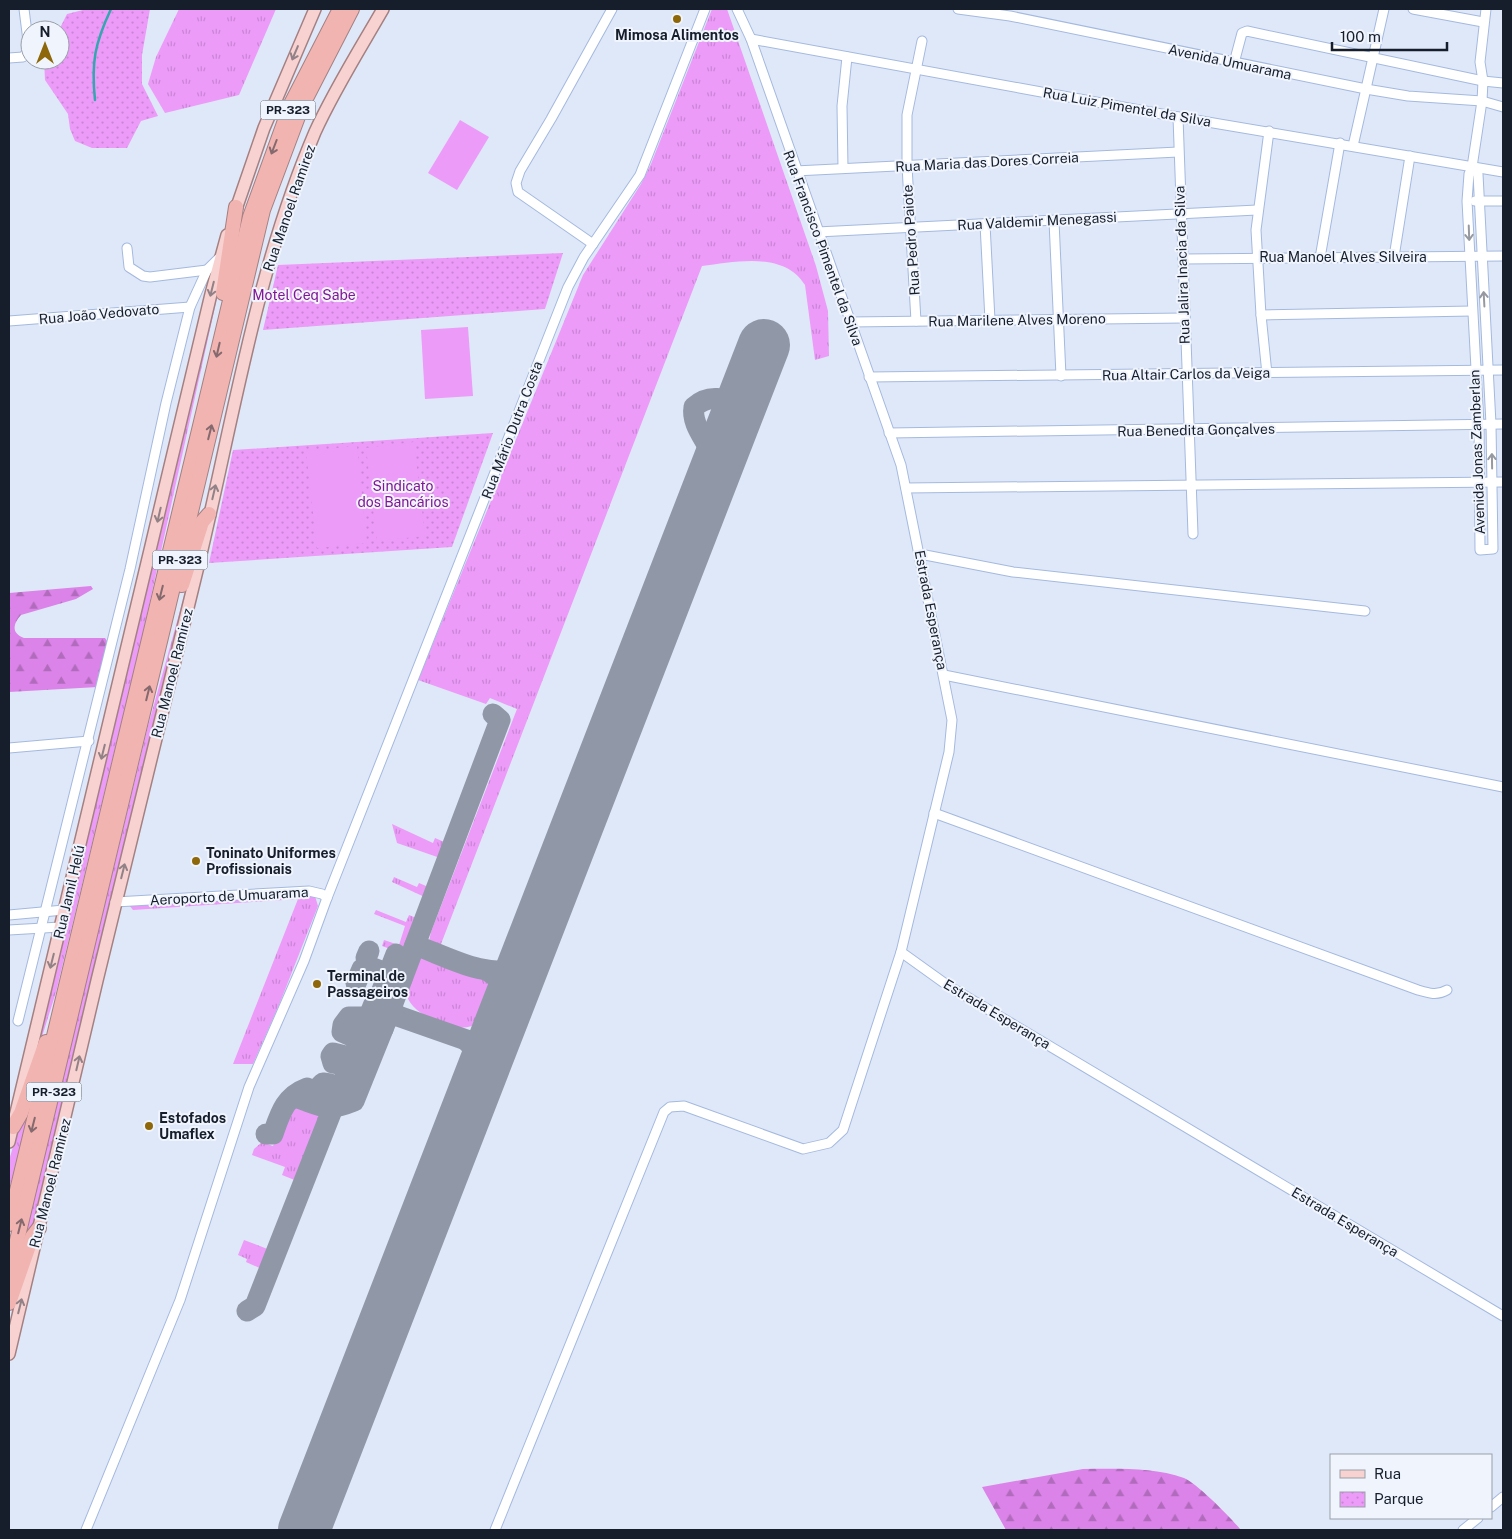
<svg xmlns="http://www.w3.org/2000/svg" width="1512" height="1539" font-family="'Public Sans',sans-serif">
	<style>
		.grass { fill: url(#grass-tufts) }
		.forest { fill: url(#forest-firs) }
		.park { fill: url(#park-dots) }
		.garden { fill: #ec9bf8 }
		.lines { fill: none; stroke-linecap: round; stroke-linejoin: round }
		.stream { stroke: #33a6af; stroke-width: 2.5 }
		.taxiway { stroke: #9098a8; stroke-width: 21 }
		.runway { stroke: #9098a8; stroke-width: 52 }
		.minor-casing { stroke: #a4b9df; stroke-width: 11 }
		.major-casing { stroke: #a48082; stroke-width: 14 }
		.highway-casing { stroke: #a48082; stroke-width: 16 }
		.minor { stroke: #fff; stroke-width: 9 }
		.major { stroke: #f7d2d0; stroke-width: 11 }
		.highway { stroke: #f1b4b1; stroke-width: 14 }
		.oneway { stroke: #928186 }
		.oneway2 { stroke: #84696e }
		.oneway3 { stroke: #969aa0 }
		.poi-dot { fill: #8d6709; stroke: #f0f5fd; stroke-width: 2 }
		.labels { text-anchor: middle; stroke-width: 4; stroke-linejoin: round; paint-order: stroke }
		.shield { fill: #f0f5fd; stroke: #575e6b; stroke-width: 1 }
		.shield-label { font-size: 12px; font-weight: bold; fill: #161e2c }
		.poi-label { font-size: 14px; font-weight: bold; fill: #161e2c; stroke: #f0f5fd; text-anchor: start }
		.street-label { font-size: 14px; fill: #161e2c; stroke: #f0f5fd }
		.park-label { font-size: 14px; fill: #831693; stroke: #f0f5fd }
	</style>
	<defs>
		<pattern id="grass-tufts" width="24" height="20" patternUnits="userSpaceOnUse" patternTransform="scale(1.25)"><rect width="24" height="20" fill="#ec9bf8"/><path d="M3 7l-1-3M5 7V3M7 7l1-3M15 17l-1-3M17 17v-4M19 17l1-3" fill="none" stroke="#ca85d5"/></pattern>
		<pattern id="forest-firs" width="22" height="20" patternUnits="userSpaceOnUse" patternTransform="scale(1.25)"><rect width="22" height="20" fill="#db83e8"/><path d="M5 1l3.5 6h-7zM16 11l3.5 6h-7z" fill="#b16bbc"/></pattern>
		<pattern id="park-dots" width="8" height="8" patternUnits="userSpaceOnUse" patternTransform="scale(1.25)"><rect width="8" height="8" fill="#ec9bf8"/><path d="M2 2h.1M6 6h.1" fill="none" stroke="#ca85d5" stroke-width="1.8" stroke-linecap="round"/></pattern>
	</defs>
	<rect width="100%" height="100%" fill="#dfe8f8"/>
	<g class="grass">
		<polygon points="179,9 276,9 239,95 165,113 148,84 156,57"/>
		<path d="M712 9H727L816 266 828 311 829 356 815 360 805 285C784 251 736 262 702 266L441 944 436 946 429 941 431 932 517 709 490 698 486 704 418 680 583 275 641 184 651 164Z"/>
		<polygon points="224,266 142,637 56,992 30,1075 212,308"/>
		<polygon points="198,546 38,1214 18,1264 148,726"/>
		<polygon points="392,824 433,843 435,838 449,844 443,859 397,843"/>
		<polygon points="394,877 417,887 419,883 433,889 429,899 392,882"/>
		<polygon points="306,893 315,896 318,906 279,1005 253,1064 233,1064 298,899 133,910 129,905"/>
		<polygon points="376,910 406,922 409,915 419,919 407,955 382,946 384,940 399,945 405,926 374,914"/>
		<path d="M420 952 498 982C493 995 490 1015 478 1023 460 1037 408 1015 406 992 405 980 415 964 420 952Z"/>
		<polygon points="41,1074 9,1190 9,1161 17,1132"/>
		<polygon points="291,1103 299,1103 323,1113 297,1181 282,1175 285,1167 252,1155 254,1149 262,1142 273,1146"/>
		<polygon points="244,1240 270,1250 262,1269 246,1262 247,1259 238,1255"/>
	</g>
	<g class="forest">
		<path d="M91 586 93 589 76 599 21 615C13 624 11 633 24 638H105L107 641 98 687 9 692V593Z"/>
		<path d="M1083 1469C1115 1469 1153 1467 1184 1478 1198 1484 1231 1518 1241 1530H1006L982 1487Z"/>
	</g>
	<g class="park">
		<polygon points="87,9 150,9 142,55 142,84 158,116 141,121 127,148 92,148 75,141 70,129 68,114 45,80 44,60 60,60 59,30 67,14"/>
		<polygon points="563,253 545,309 263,330 278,265"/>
		<polygon points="493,433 452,547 209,563 233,450"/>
	</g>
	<g class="garden">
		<polygon points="460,120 489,137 457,190 428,173"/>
		<polygon points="468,327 473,396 425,399 421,330"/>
		<polygon points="414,442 425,536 377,541 366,448"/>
		<polygon points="357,446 367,543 317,548 306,451"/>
	</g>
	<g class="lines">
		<path class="stream" d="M95 100C91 62 95 43 111 9"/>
		<g class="taxiway">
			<path d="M715 471C717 448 690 430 694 407 709 393 725 399 741 405"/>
			<path d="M415 945C448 957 487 980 522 968"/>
			<polyline points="369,951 366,958 368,966 402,979"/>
			<polyline points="488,971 502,981 511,999"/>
			<polyline points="356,983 362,969 368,966"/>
			<polyline points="366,1017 349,1017 343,1025 342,1032 360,1040 362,1045 370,1049"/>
			<polyline points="383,1029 380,1022 386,1010 395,1015 392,1011 393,1003 500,720 493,714"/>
			<polyline points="467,1041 481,1056 482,1072"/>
			<polyline points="343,1065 333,1063 331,1056 333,1053 353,1058 364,1065"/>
			<polyline points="319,1093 319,1087 323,1083 330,1084 334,1088"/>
			<path d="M298 1098C324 1107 327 1112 354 1101L387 1019 395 1015 472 1042 488 1038 500 1025"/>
			<path d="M266 1134H273C280 1114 285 1096 307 1088"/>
			<polyline points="247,1311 255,1306 373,1006 377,1003 396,954"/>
		</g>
		<polyline class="runway" points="304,1530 764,345"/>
		<defs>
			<g id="minor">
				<polyline points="737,9 751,39 901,465 952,720 949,752 901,952 947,985 1503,1316"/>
				<polyline points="958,9 1010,16 1366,89 1408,96 1482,101 1503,107"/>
				<polyline points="1413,9 1483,22"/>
				<polyline points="751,39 1178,117 1503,172"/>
				<polyline points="9,58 23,57 29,49 24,9"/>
				<polyline points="1234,63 1242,33 1247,31 1483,81 1503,83"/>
				<polyline points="1178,117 1193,534"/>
				<polyline points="1353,146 1384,9"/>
				<polyline points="1472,167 1478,174 1491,424 1493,549 1480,550 1479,425 1467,201 1469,174 1472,167 1482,101 1483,81 1480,62 1486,9"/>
				<polyline points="843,168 842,106 847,57"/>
				<polyline points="795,171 1178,152"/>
				<polyline points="1475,201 1503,201"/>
				<polyline points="1054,221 1061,376"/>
				<polyline points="985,224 990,320"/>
				<polyline points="817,232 1257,210"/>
				<polyline points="593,244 518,192 516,183 520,171 551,119 612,9"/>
				<polyline points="127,248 129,267 143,276 150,277 207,270"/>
				<polyline points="1394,257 1410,156"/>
				<polyline points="1320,258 1340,143"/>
				<polyline points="1183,259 1503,256"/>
				<polyline points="1261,315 1472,311"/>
				<polyline points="9,321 190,307"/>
				<polyline points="916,321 907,166 907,115 922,41"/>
				<polyline points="849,322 1184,318"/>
				<polyline points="1267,374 1261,315 1256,230 1269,131"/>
				<polyline points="869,377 1503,370"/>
				<polyline points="889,433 1503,424"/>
				<polyline points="906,488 1503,482"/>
				<polyline points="920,554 1013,572 1365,611"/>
				<polyline points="944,675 1503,787"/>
				<polyline points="9,748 89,741"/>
				<path d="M934 813 1418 990C1428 993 1437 996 1447 990"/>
				<polyline points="327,898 568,287 584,257 640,175 705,9"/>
				<polyline points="9,915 64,910"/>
				<polyline points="9,930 60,927"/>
				<polyline points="18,1021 130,569 166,403 190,307 207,270 220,257"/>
				<polyline points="1491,1507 1503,1497"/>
				<polyline points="86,1530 180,1300 249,1087 304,961 327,898 322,894 309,891 115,902"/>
				<polyline points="495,1530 664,1112 670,1107 684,1106 803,1149 829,1143 843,1130 901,952"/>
				<polyline points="1463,1530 1478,1518"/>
			</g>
			<g id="major">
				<polyline points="234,215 264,128 315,9"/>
				<polyline points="9,1142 211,294 227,235"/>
				<path d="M9 1354C68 1098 130 842 193 587 231 435 253 277 315 132 334 90 360 49 383 9"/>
			</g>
			<g id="highway">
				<polyline points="223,293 236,207"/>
				<polyline points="182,585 202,522 209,514"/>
				<polyline points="13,1127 21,1113 46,1042"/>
				<polyline points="9,1224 250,217 291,104 340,9"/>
				<polyline points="9,1274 263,210 302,106 352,9"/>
				<polyline points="9,1303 32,1237 39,1228"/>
			</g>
		</defs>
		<use href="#minor" class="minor-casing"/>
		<use href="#major" class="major-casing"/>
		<use href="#highway" class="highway-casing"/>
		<use href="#minor" class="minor"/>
		<use href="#major" class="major"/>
		<use href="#highway" class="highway"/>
	</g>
	<defs><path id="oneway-shaft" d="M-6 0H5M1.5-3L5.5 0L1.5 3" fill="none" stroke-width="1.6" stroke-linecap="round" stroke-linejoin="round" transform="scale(1.25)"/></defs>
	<g class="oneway">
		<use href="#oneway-shaft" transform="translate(295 53) rotate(113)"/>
		<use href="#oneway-shaft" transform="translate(212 289) rotate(104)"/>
		<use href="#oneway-shaft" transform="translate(214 492) rotate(-77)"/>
		<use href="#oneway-shaft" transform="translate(159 515) rotate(103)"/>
		<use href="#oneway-shaft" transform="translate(103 752) rotate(104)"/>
		<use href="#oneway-shaft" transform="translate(123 871) rotate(-76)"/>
		<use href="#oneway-shaft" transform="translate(52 961) rotate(104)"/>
		<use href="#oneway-shaft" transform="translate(78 1063) rotate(-77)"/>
		<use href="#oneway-shaft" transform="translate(20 1306) rotate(-76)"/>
	</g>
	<g class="oneway2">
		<use href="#oneway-shaft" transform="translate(274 147) rotate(111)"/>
		<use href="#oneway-shaft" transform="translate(218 350) rotate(103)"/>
		<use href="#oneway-shaft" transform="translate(210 432) rotate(-76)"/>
		<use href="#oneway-shaft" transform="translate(161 593) rotate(104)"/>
		<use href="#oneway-shaft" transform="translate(148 693) rotate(-76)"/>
		<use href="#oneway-shaft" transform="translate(33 1125) rotate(104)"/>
		<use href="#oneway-shaft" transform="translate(20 1226) rotate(-76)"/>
	</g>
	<g class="oneway3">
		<use href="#oneway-shaft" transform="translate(1469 233) rotate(88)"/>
		<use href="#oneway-shaft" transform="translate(1484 299) rotate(-93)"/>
		<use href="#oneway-shaft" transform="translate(1492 461) rotate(-91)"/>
	</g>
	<g class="poi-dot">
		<circle cx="677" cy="19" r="5"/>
		<circle cx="196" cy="861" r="5"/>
		<circle cx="317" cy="984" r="5"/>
		<circle cx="149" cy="1126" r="5"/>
	</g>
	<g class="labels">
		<g class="shield">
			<rect x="260.5" y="100.5" width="55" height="19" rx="4"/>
			<rect x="152.5" y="550.5" width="55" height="19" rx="4"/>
			<rect x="26.5" y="1082.5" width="55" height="19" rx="4"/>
		</g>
		<g class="shield-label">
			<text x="288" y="114">PR-323</text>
			<text x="180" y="564">PR-323</text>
			<text x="54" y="1096">PR-323</text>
		</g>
		<g class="poi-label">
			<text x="677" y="40" text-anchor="middle">Mimosa Alimentos</text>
			<text x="206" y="858">Toninato Uniformes<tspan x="206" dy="16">Profissionais</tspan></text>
			<text x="327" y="981">Terminal de<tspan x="327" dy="16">Passageiros</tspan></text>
			<text x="159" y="1123">Estofados<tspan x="159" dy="16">Umaflex</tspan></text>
		</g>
		<g class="street-label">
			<text transform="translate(1230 62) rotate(12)" y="5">Avenida Umuarama</text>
			<text transform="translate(1127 107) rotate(10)" y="5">Rua Luiz Pimentel da Silva</text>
			<text transform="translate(987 162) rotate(-3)" y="5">Rua Maria das Dores Correia</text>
			<text transform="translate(289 208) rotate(-71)" y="5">Rua Manoel Ramirez</text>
			<text transform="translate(1037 221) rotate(-3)" y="5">Rua Valdemir Menegassi</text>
			<text transform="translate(911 240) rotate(-94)" y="5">Rua Pedro Paiote</text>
			<text transform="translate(823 248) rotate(70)" y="5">Rua Francisco Pimentel da Silva</text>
			<text x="1343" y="262">Rua Manoel Alves Silveira</text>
			<text transform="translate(1182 265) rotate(-92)" y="5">Rua Jalira Inacia da Silva</text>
			<text transform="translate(99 314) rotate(-5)" y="5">Rua João Vedovato</text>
			<text transform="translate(1017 320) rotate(-1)" y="5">Rua Marilene Alves Moreno</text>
			<text transform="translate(1186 374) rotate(-1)" y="5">Rua Altair Carlos da Veiga</text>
			<text transform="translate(512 430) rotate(-69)" y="5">Rua Mário Dutra Costa</text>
			<text transform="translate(1196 430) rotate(-1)" y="5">Rua Benedita Gonçalves</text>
			<text transform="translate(1477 452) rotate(-92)" y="5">Avenida Jonas Zamberlan</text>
			<text transform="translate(931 610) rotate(79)" y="5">Estrada Esperança</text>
			<text transform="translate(172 673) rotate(-76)" y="5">Rua Manoel Ramirez</text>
			<text transform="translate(69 892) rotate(-77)" y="5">Rua Jamil Helú</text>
			<text transform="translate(229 896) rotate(-3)" y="5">Aeroporto de Umuarama</text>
			<text transform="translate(997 1014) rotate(31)" y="5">Estrada Esperança</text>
			<text transform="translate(50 1183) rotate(-76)" y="5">Rua Manoel Ramirez</text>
			<text transform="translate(1345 1222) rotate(31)" y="5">Estrada Esperança</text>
		</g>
		<g class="park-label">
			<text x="304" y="300">Motel Ceq Sabe</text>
			<text x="403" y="491">Sindicato<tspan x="403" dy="16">dos Bancários</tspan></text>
		</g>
	</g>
	<rect width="1512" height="1539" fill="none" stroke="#161e2c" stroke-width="20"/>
	<rect x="1330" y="1454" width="162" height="65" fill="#f0f5fd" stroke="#999fa9"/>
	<rect x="1340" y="1470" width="25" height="8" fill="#f7d2d0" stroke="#999fa9"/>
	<text x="1374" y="1479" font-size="15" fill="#161e2c">Rua</text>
	<rect x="1340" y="1492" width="25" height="15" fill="url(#park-dots)" stroke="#999fa9"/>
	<text x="1374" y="1504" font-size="15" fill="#161e2c">Parque</text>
	<g transform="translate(45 45)"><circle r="24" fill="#f0f5fd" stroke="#999fa9"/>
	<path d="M0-4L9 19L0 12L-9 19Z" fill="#8d6709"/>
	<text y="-8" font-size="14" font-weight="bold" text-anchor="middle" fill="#161e2c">N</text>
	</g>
	<path d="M1332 42v8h115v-8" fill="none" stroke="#161e2c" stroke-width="2.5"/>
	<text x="1340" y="42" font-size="15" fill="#161e2c" stroke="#f0f5fd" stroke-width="4" paint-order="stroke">100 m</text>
</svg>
